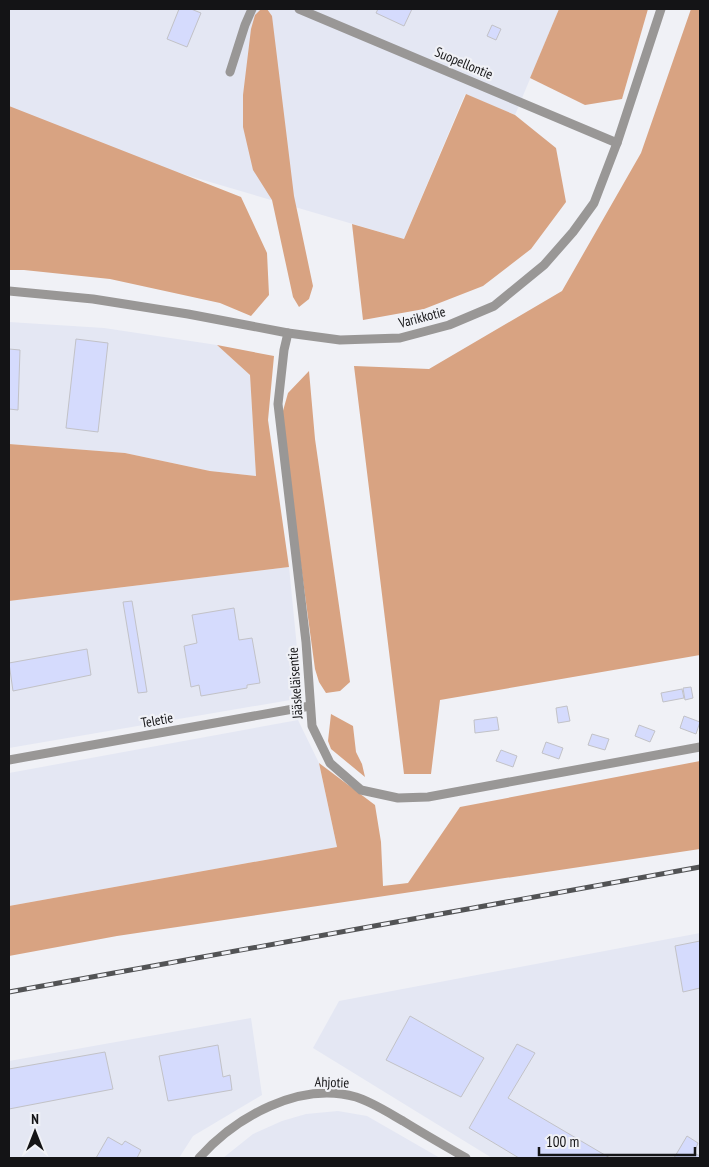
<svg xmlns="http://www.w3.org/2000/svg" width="709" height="1167" font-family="'PT Sans Narrow',sans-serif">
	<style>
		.built { fill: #e4e7f3 }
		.forest { fill: #d8a382 }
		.building { fill: #d5dbfd; stroke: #c2c2c7 }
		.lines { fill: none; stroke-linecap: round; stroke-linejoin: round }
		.street { stroke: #999796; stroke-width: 9 }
		.rail-casing { stroke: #525355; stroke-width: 5 }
		.rail { stroke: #f0f1f6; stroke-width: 3; stroke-dasharray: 9; stroke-linecap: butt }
		.labels { text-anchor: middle; stroke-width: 4.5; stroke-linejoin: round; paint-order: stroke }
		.street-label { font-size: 14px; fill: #141416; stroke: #f0f1f6 }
	</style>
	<rect width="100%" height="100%" fill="#f0f1f6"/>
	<g class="built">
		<polygon points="9,9 559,9 515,115 465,94 404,239 9,123"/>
		<polygon points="9,322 104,328 217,345 250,375 256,476 210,471 125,453 9,444"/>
		<polygon points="289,567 302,698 9,748 9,601"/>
		<polygon points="298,720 319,763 337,847 9,906 9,773"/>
		<polygon points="700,933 700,1158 492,1158 313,1048 339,1001"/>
		<polygon points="251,1018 262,1095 193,1136 179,1158 9,1158 9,1061"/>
		<polygon points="338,1111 367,1116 440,1158 223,1158 253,1134 282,1121 306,1114"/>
	</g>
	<g class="forest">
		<polygon points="261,9 267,9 272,16 294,196 313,286 309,299 299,307 293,297 272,200 253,170 243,127 243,95 251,29 255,15"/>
		<polygon points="559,9 648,9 622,99 585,105 530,78"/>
		<polygon points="691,9 700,9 700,655 440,700 431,774 404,774 354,366 429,369 562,291 641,153"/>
		<polygon points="466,94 515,115 556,148 566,202 531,249 483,286 424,309 363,320 352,224 404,239"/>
		<polygon points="9,106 241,197 267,253 269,295 251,316 220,303 110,279 24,270 9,270"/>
		<polygon points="217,345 274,356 268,420 289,567 9,601 9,444 125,453 210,471 256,476 250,375"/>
		<polygon points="309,371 315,439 350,682 340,691 326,693 319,682 315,669 281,418 288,393"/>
		<polygon points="331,714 353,726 356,752 362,764 365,777 331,749 328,741"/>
		<polygon points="700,761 700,849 117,936 9,956 9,906 337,847 319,763 375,805 381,842 383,886 408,883 460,807"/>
	</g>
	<g class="building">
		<polygon points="179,9 191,9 201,13 187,47 167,39"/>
		<polygon points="378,9 412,9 404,26 376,13"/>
		<polygon points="492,25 501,29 496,40 487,36"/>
		<polygon points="76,339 108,343 98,432 66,428"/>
		<polygon points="9,349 20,350 18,410 9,409"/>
		<polygon points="132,601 147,692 138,693 123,602"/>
		<polygon points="234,608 239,640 252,638 260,683 247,685 247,688 201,696 199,685 191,687 184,646 197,643 192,615"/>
		<polygon points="87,649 91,675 13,691 9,663"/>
		<polygon points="691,687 693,698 685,700 683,688"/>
		<polygon points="682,689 684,698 663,702 661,693"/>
		<polygon points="567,706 570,721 558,723 556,708"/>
		<polygon points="684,716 700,722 696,734 680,728"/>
		<polygon points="497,717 499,730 475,733 474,720"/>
		<polygon points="639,725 655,731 650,742 635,736"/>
		<polygon points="592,734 609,739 605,750 588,745"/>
		<polygon points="546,742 563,748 559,759 542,753"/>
		<polygon points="501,750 517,756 513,767 496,761"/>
		<polygon points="700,941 700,988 683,992 675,946"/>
		<polygon points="410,1016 484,1058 461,1097 386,1060"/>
		<polygon points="517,1044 535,1053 508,1098 610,1158 519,1158 469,1128"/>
		<polygon points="218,1045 223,1077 230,1075 232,1090 168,1101 159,1056"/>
		<polygon points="105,1052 113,1089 9,1109 9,1069"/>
		<polygon points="687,1136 698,1143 694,1153 700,1156 700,1158 674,1158"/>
		<polygon points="108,1137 122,1145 125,1141 141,1150 137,1158 96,1158"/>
	</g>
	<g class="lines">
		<g class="street">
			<polyline points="299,9 617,143"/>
			<polyline points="230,72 245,25 252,9"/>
			<polyline points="9,291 93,299 188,314 288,333 340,340 400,338 449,325 494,306 544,265 573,232 594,203 617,143 661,9"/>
			<polyline points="288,333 284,350 278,404 306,642 312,726 330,763 361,790 398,798 428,797 700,747"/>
			<polyline points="9,760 310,706"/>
			<path d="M199 1158C236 1117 299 1081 356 1097 372 1102 389 1113 403 1121 424 1134 445 1146 466 1158"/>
		</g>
		<defs>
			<polyline id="rail" points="9,992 700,867"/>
		</defs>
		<use href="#rail" class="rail-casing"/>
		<use href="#rail" class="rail"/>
	</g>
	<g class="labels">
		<g class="street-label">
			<text transform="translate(464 63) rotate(23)" y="5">Suopellontie</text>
			<text transform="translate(422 317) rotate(-15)" y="5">Varikkotie</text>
			<text transform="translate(295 683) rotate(-94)" y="5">Jääskeläisentie</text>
			<text transform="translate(157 720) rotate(-10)" y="5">Teletie</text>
			<text transform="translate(332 1082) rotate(2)" y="5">Ahjotie</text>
		</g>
	</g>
	<rect width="709" height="1167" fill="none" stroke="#141416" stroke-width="20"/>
	<g transform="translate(35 1132)" stroke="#f0f1f6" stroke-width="4" paint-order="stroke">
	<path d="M0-4L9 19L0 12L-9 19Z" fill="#141416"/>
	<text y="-8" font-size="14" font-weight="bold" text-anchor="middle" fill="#141416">N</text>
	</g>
	<path d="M539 1147v8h156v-8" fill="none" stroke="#141416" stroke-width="2.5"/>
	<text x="546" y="1147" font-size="15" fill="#141416" stroke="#f0f1f6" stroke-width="4" paint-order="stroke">100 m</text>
</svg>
